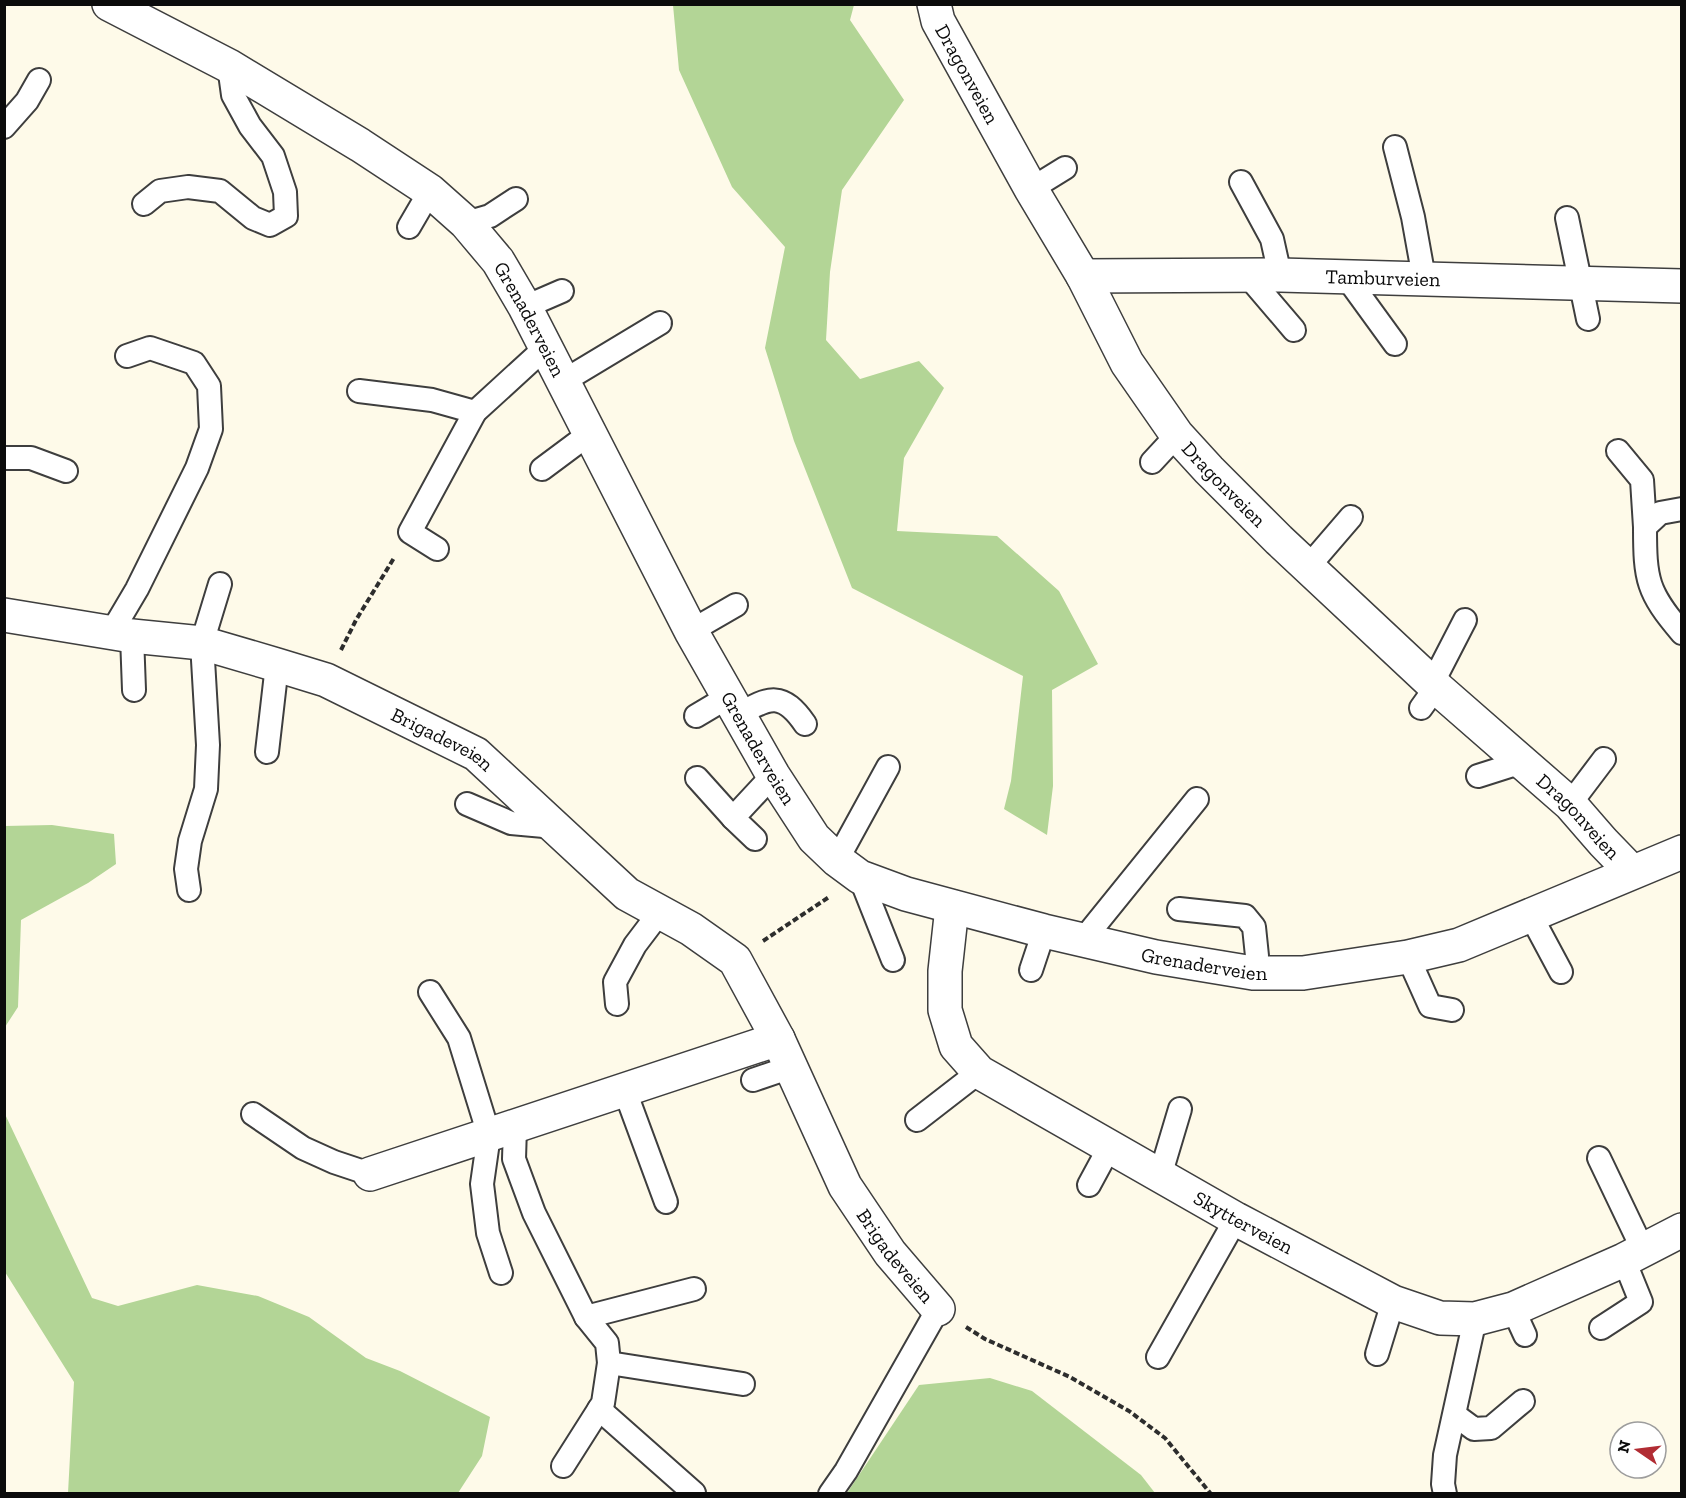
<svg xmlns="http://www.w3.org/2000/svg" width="1686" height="1498" font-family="'Zilla Slab',serif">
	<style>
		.forest { fill: #b3d596 }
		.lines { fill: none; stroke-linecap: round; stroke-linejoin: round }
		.service-casing { stroke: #3e3e3e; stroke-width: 26 }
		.minor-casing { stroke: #3e3e3e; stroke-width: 36 }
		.path { stroke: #2d2d2d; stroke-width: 4; stroke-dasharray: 6 3; stroke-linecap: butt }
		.service { stroke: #fff; stroke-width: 22 }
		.minor { stroke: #fff; stroke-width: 33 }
		.labels { text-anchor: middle; stroke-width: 6; stroke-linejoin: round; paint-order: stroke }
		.street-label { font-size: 20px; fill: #0b0b0b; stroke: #fff }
	</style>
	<rect width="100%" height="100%" fill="#fefae9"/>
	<g class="forest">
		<polygon points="673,5 854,5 850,20 904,100 842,190 830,272 826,340 860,379 919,361 944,388 904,458 897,531 997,536 1059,591 1098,664 1052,690 1053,786 1047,835 1004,809 1011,781 1023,676 852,588 794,441 765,348 785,247 732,187 679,70"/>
		<polygon points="52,825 114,834 116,864 88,883 21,920 18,1007 5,1027 5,826"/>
		<polygon points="4,1112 92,1298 118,1306 197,1285 258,1296 309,1317 366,1358 400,1371 490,1417 482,1456 458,1493 68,1493 74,1382 5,1272"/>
		<polygon points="990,1378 1032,1391 1141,1475 1155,1493 847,1493 919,1385"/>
	</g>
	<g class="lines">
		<defs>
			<g id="service">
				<polyline points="4,127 27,101 39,80"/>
				<polyline points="1395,147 1413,217 1424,278"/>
				<polyline points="1241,182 1272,239 1280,275"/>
				<polyline points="1031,189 1065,168"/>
				<polyline points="144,204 160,191 188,187 220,191 253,218 270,225 286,216 285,192 273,156 250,126 233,95 229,66"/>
				<polyline points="1567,218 1588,319"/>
				<polyline points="466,223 490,216 516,199"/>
				<polyline points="409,227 430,191"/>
				<polyline points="1248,276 1294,330"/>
				<polyline points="1347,278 1395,344"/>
				<polyline points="525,307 562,291"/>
				<polyline points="562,382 660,323"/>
				<polyline points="359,391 432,400 475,412"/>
				<polyline points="1618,451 1642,480 1645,527"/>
				<polyline points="4,458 31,458 66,471"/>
				<polyline points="1152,462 1177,435"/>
				<polyline points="542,469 589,434"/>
				<path d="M1682 509 1660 513 1645 527C1645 580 1647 592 1682 633"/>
				<polyline points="437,549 410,532 475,412 545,348"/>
				<polyline points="1308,567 1351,517"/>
				<polyline points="691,631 736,605"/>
				<polyline points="111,633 137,589 197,468 211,429 209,386 194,363 150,348 127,356"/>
				<polyline points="132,636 134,690"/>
				<polyline points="1432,684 1465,620"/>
				<polyline points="1421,708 1436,687"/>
				<path d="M739 715C769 696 783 692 805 724"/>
				<polyline points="696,716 728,697"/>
				<polyline points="267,752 277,665"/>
				<polyline points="1478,776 1522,762"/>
				<polyline points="697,778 733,818"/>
				<polyline points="467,804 511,823 555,827"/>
				<polyline points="1570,804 1604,759"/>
				<polyline points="755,839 733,818 773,775"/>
				<polyline points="837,860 888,767"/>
				<polyline points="860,877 893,960"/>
				<polyline points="189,890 186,869 190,841 206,789 208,745 202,643 220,584"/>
				<polyline points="1179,909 1245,916 1254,927 1257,956 1253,973"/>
				<polyline points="1531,916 1561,972"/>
				<polyline points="1083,940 1197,799"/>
				<polyline points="1408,957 1430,1006 1452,1010"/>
				<polyline points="1031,970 1044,931"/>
				<polyline points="430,992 459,1038 489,1135 482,1184 488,1233 501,1273"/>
				<polyline points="617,1004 615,982 635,945 660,912"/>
				<polyline points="753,1080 791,1067"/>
				<polyline points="625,1091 666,1202"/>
				<polyline points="253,1114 303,1148 334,1162 370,1174"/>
				<polyline points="917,1120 979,1072"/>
				<polyline points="515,1127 514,1159 534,1213 586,1317 607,1343 609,1363 603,1403 563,1466"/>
				<polyline points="1599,1158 1643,1250"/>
				<polyline points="1160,1176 1180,1109"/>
				<polyline points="1089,1185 1109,1148"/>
				<polyline points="1513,1309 1525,1335"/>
				<polyline points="586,1317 694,1289"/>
				<polyline points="1601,1328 1641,1302 1624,1260"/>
				<polyline points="1377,1354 1393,1302"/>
				<polyline points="1158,1357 1236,1219"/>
				<polyline points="609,1363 743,1384"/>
				<polyline points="599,1409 694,1493"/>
				<polyline points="1455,1415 1474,1429 1491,1428 1523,1401"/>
				<polyline points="830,1494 846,1471 938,1309"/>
				<polyline points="1445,1494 1443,1484 1445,1455 1475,1319"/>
			</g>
			<g id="minor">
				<path id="s1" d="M109 4 229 66 360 145 430 191 466 223 498 261 525 307 691 631 773 775 814 838 837 860 860 877 906 894 1044 931 1156 957 1253 973H1303L1408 957 1459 945 1682 852"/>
				<path id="s2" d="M934 4 938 21 1031 189 1083 276 1127 363 1177 435 1209 470 1279 540 1436 687 1570 804 1603 842 1632 872"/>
				<path id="s3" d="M1083 276 1280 275 1682 286"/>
				<path id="s4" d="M4 615 132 636 202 643 277 665 326 680 476 754 627 894 691 929 735 960 778 1039 845 1186 890 1253 938 1309"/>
				<path id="s5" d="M952 907 945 971V1010L956 1046 979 1072 1236 1219 1393 1302 1440 1318 1475 1319 1513 1309 1624 1260 1682 1230"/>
				<polyline points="370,1174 778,1039"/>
			</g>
		</defs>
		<use href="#service" class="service-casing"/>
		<use href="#minor" class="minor-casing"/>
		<g class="path">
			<polyline points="4,5 5,4"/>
			<polyline points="341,650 356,620 394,558"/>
			<polyline points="763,941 829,897"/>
			<polyline points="966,1327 985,1339 1070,1377 1129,1411 1165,1438 1211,1494"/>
		</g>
		<use href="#service" class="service"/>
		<use href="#minor" class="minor"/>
	</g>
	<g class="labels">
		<g class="street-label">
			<text dy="7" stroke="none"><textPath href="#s2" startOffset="78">Dragonveien</textPath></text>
			<text dy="7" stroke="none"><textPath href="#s3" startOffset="300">Tamburveien</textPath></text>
			<text dy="7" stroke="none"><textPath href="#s1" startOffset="536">Grenaderveien</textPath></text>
			<text dy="7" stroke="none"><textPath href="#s2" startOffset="564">Dragonveien</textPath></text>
			<text dy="7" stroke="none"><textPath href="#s4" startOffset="460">Brigadeveien</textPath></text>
			<text dy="7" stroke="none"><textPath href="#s1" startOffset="1022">Grenaderveien</textPath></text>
			<text dy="7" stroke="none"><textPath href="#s2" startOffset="1050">Dragonveien</textPath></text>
			<text dy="7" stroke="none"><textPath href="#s1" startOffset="1544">Grenaderveien</textPath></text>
			<text dy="7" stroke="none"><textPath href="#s5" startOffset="480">Skytterveien</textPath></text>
			<text dy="7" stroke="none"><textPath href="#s4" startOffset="1167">Brigadeveien</textPath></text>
		</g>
	</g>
	<rect width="1686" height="1498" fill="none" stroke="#0b0b0b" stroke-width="12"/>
	<g transform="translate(1638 1450) rotate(284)"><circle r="28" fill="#ffffff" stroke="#9d9d9d" stroke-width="1.5"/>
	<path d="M0-4.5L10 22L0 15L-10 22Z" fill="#b12c33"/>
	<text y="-9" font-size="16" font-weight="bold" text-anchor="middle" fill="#0b0b0b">N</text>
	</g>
</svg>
